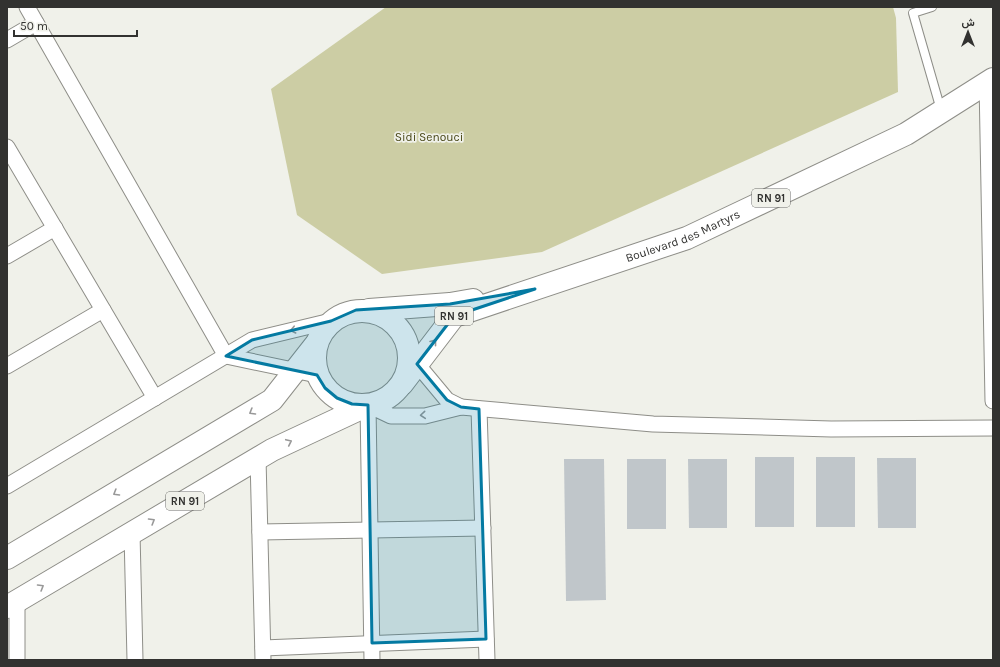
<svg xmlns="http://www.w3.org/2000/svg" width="1000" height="667" font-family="Karla,Vazirmatn,sans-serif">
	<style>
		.green { fill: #cccda4 }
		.building { fill: #c0c6ca }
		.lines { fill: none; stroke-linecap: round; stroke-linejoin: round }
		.lane-casing { stroke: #8e8e88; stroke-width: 10 }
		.street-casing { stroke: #8e8e88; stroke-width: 17 }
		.primary-casing { stroke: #8e8e88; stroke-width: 24 }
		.highway-casing { stroke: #8e8e88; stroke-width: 24 }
		.lane { stroke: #fff; stroke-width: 8 }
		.street { stroke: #fff; stroke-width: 15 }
		.primary { stroke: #fff; stroke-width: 22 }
		.highway { stroke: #fff; stroke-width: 22 }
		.oneway { stroke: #989898 }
		.marked { fill: #047aa2; fill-opacity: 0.2; stroke: #047aa2; stroke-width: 3; stroke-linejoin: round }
		.labels { text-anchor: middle; stroke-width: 3.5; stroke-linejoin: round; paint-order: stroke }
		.shield { fill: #f0f1ea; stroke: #6b6b68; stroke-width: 1 }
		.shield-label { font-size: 11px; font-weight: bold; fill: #323230 }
		.park-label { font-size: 12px; fill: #484717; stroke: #f0f1ea }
		.street-label { font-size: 12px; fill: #323230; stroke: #f0f1ea }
	</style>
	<rect width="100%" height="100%" fill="#f0f1ea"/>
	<polygon class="green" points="386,7 893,7 896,18 898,92 542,252 382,274 297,215 271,89"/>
	<g class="building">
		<rect x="755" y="457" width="39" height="70"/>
		<rect x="816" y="457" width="39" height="70"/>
		<polygon points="877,458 916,458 916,528 878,528"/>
		<polygon points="564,459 604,459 606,600 566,601"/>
		<rect x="627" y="459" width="39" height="70"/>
		<polygon points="688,459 727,459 727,528 689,528"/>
	</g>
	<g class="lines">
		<defs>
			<polyline id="lane" points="932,7 913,13 941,110"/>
			<g id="street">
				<polyline points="27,7 226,356 317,375"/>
				<polyline points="7,40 36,23"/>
				<polyline points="987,82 993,401"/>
				<polyline points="7,147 155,398"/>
				<polyline points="7,256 55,228"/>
				<polyline points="408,345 417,364 447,400 461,407"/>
				<polyline points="7,366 103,310"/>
				<polyline points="479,409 487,660"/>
				<polyline points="258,458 263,660"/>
				<polyline points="7,486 252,340 331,321"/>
				<polyline points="260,532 483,528"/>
				<polyline points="132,533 135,660"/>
				<polyline points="17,601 17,660"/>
				<polyline points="263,648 486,639"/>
				<polyline points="372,660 368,405 391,416 425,416 461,407 653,424 831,429 993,428"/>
			</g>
			<g id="primary">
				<polyline points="369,310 450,304 473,300"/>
				<path id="s1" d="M402 384 454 316 687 238 906 134 993 79"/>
			</g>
			<g id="highway">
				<circle cx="362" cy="358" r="47"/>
				<polyline points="7,558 272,400 316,344"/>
				<polyline points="7,607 272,450 368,405"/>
			</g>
		</defs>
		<use href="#lane" class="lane-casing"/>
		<use href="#street" class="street-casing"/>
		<use href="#primary" class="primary-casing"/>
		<use href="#highway" class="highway-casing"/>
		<use href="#lane" class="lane"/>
		<use href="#street" class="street"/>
		<use href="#primary" class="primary"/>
		<use href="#highway" class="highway"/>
	</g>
	<defs><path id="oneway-chevron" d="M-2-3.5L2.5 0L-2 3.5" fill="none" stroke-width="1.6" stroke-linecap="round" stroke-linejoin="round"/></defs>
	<g class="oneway">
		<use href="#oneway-chevron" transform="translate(293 330) rotate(167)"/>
		<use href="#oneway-chevron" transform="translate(434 342) rotate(-52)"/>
		<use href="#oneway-chevron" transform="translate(252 412) rotate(149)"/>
		<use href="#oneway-chevron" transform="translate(423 415) rotate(175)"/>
		<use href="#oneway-chevron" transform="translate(289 442) rotate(-25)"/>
		<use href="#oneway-chevron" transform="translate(116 493) rotate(149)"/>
		<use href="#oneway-chevron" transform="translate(152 521) rotate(-31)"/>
		<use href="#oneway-chevron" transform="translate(41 587) rotate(-31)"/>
	</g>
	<path class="marked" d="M535 289 454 316 417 364 447 400 461 407 479 409 486 639 372 643 368 405 352 404 337 398 325 388 317 375 226 356 252 340 331 321 356 310 450 304Z"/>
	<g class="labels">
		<g class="shield">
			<rect x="752" y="189" width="38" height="18" rx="3"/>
			<rect x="435" y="307" width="38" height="18" rx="3"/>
			<rect x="166" y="492" width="38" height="18" rx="3"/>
		</g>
		<g class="shield-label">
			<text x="771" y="202">RN 91</text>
			<text x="454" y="320">RN 91</text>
			<text x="185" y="505">RN 91</text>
		</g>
		<g class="park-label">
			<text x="429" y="141">Sidi Senouci</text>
		</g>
		<g class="street-label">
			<text dy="4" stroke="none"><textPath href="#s1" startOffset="328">Boulevard des Martyrs</textPath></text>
		</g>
	</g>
	<rect width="1000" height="667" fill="none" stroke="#323230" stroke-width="16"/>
	<g transform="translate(968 32)" stroke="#f0f1ea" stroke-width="3" paint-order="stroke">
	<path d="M0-3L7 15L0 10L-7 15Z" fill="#323230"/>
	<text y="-6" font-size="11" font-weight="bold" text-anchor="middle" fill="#323230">ش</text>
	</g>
	<path d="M14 30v6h123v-6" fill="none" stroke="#323230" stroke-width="2"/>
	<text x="20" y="30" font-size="12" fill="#323230" stroke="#f0f1ea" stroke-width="3" paint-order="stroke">50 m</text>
</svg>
